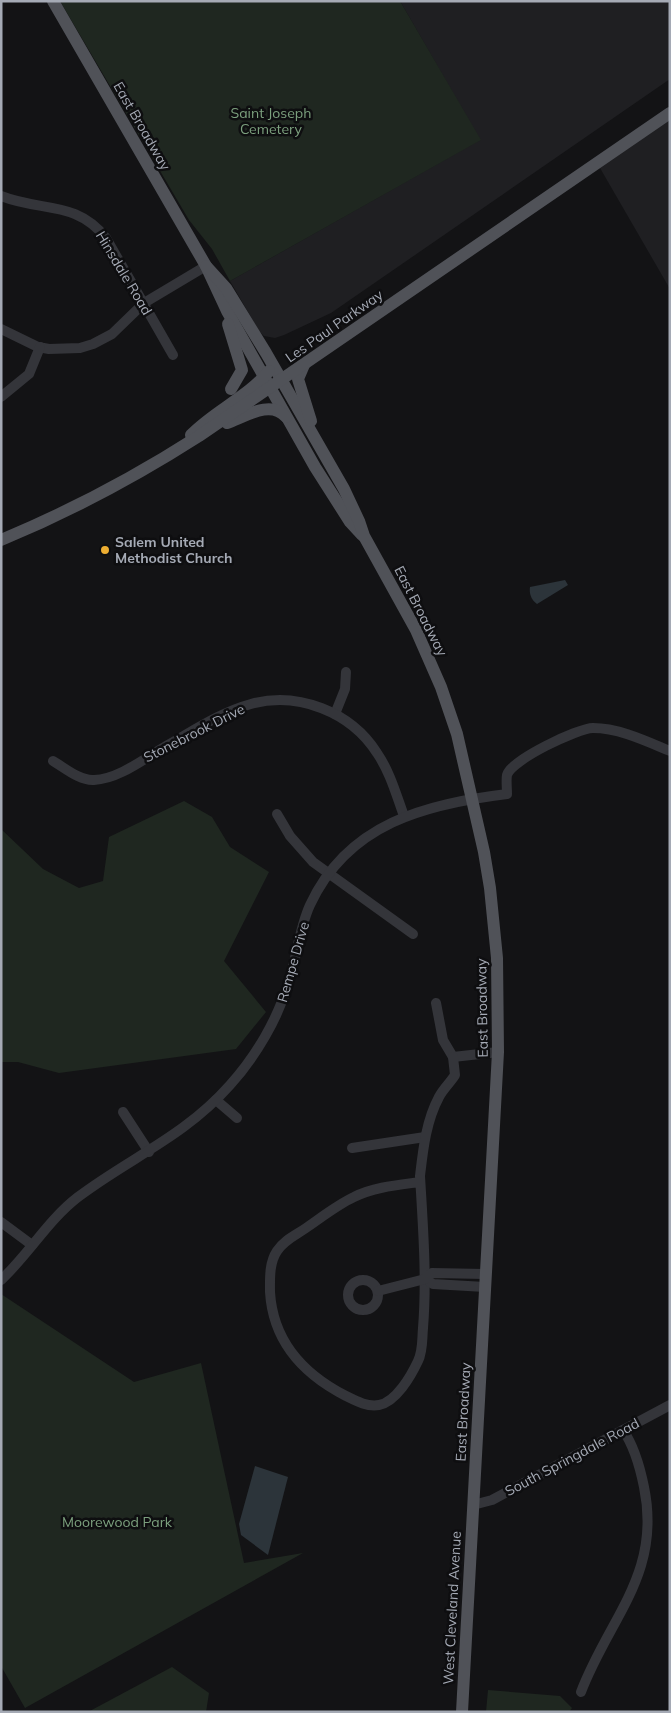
<svg xmlns="http://www.w3.org/2000/svg" width="671" height="1713" font-family="Mulish,sans-serif">
	<style>
		.built { fill: #1f1f22 }
		.green { fill: #1f2720 }
		.water { fill: #2c343a }
		.lines { fill: none; stroke-linecap: round; stroke-linejoin: round }
		.minor { stroke: #34353a; stroke-width: 10 }
		.major { stroke: #505258; stroke-width: 12 }
		.poi-dot { fill: #edae32; stroke: #0e0e10; stroke-width: 2 }
		.labels { text-anchor: middle; stroke-width: 5; stroke-linejoin: round; paint-order: stroke }
		.park-label { font-size: 14px; fill: #7ca07e; stroke: #0e0e10 }
		.street-label { font-size: 14px; fill: #a5aab5; stroke: #0e0e10 }
		.poi-label { font-size: 14px; font-weight: bold; fill: #a5aab5; stroke: #0e0e10; text-anchor: start }
	</style>
	<rect width="100%" height="100%" fill="#131315"/>
	<g class="built">
		<polygon points="400,1 670,1 670,79 331,313 284,335 275,338 264,336 259,331 230,281 480,140"/>
		<polygon points="670,120 670,289 600,168"/>
	</g>
	<g class="green">
		<polygon points="60,1 400,1 481,140 230,281 212,249 189,220"/>
		<polygon points="184,801 212,817 230,847 269,872 224,961 266,1012 236,1049 59,1073 18,1062 1,1062 1,829 43,869 79,888 103,881 109,837"/>
		<polygon points="1,1294 134,1382 201,1363 244,1563 303,1553 25,1708 1,1666"/>
		<polygon points="172,1667 209,1693 206,1712 88,1712"/>
		<polygon points="488,1690 560,1696 572,1708 569,1712 486,1712"/>
	</g>
	<g class="water">
		<path d="M565 580 568 585 537 604C531 600 529 593 530 587Z"/>
		<polygon points="255,1466 288,1477 268,1555 241,1535 239,1524"/>
	</g>
	<g class="lines">
		<g class="minor">
			<path d="M1 196C41 212 76 200 106 238L173 355"/>
			<polyline points="1,329 38,347 49,349 80,348 93,344 112,334 144,303 206,266"/>
			<polyline points="1,397 29,374 40,347"/>
			<polyline points="335,714 345,689 346,672"/>
			<path d="M53 761C65 768 80 781 94 780 119 779 145 758 166 746 193 731 221 712 251 704 298 691 351 712 377 753 390 772 396 794 404 816"/>
			<polyline points="277,814 290,836 313,862 413,934"/>
			<polyline points="436,1003 443,1040 453,1057 498,1052"/>
			<polyline points="216,1100 237,1118"/>
			<polyline points="123,1112 149,1152"/>
			<polyline points="352,1148 425,1137"/>
			<path d="M420 1182C398 1185 374 1187 354 1197 337 1205 322 1217 306 1228 296 1235 284 1240 277 1251 269 1263 270 1279 270 1292 273 1342 303 1374 346 1396 356 1401 367 1407 379 1405 396 1402 411 1376 418 1361 423 1351 422 1339 423 1328 427 1278 423 1227 420 1176 423 1150 426 1121 439 1097 443 1089 450 1083 455 1075L453 1057"/>
			<polyline points="1,1222 32,1245"/>
			<polyline points="425,1279 433,1284 485,1287"/>
			<path d="M1 1280C29 1254 48 1220 78 1197 131 1157 184 1137 230 1085 256 1056 278 1019 289 981 297 956 299 929 310 905 348 823 426 804 507 794 507 788 506 780 507 775 511 760 578 728 593 728 619 728 646 741 670 751"/>
			<circle cx="363" cy="1295" r="15"/>
			<polyline points="378,1291 425,1279 432,1273 485,1274"/>
			<polyline points="473,1505 492,1500 670,1405"/>
			<path d="M581 1692C609 1618 662 1574 644 1487 640 1467 634 1446 623 1430"/>
		</g>
		<g class="major">
			<polyline points="53,1 206,266 227,311 315,467 350,522 362,535"/>
			<polyline points="206,266 226,288 266,353 344,489 359,521 364,536 416,630 441,687 457,734 484,852 490,888 497,958 498,1052 462,1712"/>
			<polyline points="228,324 242,370 231,389"/>
			<polyline points="304,365 298,379 311,421"/>
			<path d="M227 423C244 417 271 399 286 417"/>
			<path d="M191 435C214 411 248 397 269 371"/>
			<path d="M1 540C71 511 135 477 199 436L670 113"/>
		</g>
	</g>
	<circle class="poi-dot" cx="105" cy="550" r="5"/>
	<g class="labels">
		<g class="park-label">
			<text x="271" y="118">Saint Joseph<tspan x="271" dy="16">Cemetery</tspan></text>
			<text x="117" y="1527">Moorewood Park</text>
		</g>
		<g class="street-label">
			<text transform="translate(142 126) rotate(60)" y="5">East Broadway</text>
			<text transform="translate(124 273) rotate(59)" y="5">Hinsdale Road</text>
			<text transform="translate(334 326) rotate(-35)" y="5">Les Paul Parkway</text>
			<text transform="translate(421 611) rotate(63)" y="5">East Broadway</text>
			<text transform="translate(194 733) rotate(-27)" y="5">Stonebrook Drive</text>
			<text transform="translate(293 962) rotate(-74)" y="5">Rempe Drive</text>
			<text transform="translate(482 1008) rotate(-91)" y="5">East Broadway</text>
			<text transform="translate(463 1412) rotate(-87)" y="5">East Broadway</text>
			<text transform="translate(572 1457) rotate(-28)" y="5">South Springdale Road</text>
			<text transform="translate(452 1608) rotate(-87)" y="5">West Cleveland Avenue</text>
		</g>
		<g class="poi-label">
			<text x="115" y="547">Salem United<tspan x="115" dy="16">Methodist Church</tspan></text>
		</g>
	</g>
	<rect width="671" height="1713" fill="none" stroke="#a5aab5" stroke-width="5"/>
</svg>
